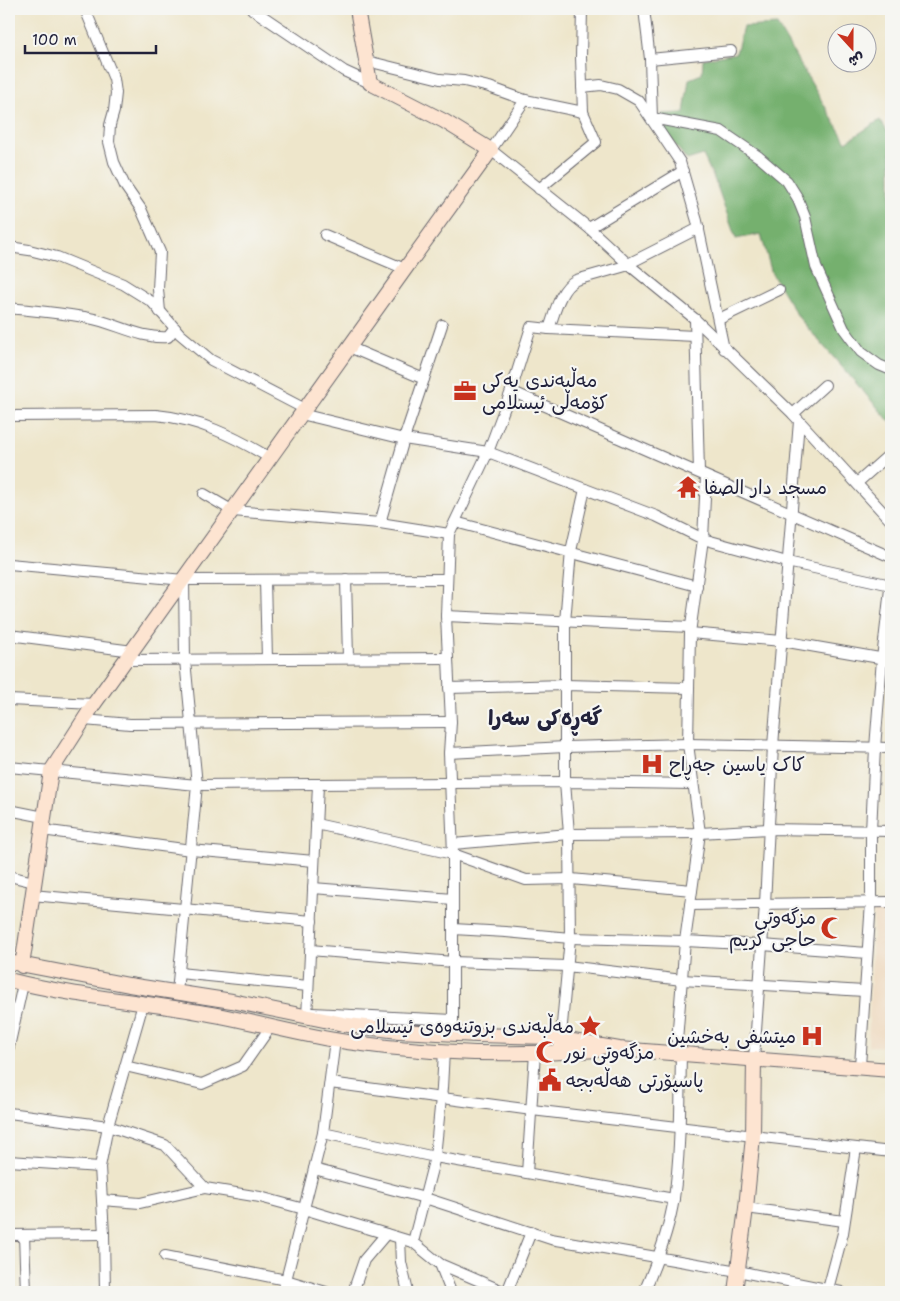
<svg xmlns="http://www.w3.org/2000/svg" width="900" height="1301" font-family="'Shantell Sans','Playpen Sans Arabic',sans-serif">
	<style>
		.built { fill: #eed7bb }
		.forest { fill: #75b06e; stroke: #4c6954 }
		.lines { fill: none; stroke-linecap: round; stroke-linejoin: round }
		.street-casing { stroke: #69676d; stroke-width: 12 }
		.secondary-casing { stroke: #69676d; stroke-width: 16 }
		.street { stroke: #fff; stroke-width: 10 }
		.secondary { stroke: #fde4d1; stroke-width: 14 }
		.labels { text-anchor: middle; stroke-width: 4.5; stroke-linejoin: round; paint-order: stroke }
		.poi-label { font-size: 19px; fill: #22223b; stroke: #f6f6f2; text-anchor: start }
		.quarter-label { font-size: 21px; font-weight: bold; fill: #22223b; stroke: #f6f6f2 }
	</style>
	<rect width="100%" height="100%" fill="#f6f6f2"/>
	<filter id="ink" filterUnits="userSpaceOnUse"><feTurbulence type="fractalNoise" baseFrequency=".02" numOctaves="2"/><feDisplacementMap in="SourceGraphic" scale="10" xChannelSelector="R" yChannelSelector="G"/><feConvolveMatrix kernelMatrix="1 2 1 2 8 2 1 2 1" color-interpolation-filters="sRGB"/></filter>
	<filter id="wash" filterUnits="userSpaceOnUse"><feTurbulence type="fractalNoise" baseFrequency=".0096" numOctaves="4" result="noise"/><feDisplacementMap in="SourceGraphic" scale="20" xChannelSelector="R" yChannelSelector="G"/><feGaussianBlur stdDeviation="1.12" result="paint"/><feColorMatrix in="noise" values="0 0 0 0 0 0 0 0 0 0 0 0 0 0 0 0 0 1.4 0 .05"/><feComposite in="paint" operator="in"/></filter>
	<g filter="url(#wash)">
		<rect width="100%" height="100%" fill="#eee6cb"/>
		<polygon class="built" points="874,909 891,909 891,1047 868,1046"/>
		<polygon class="forest" points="777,25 846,142 880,120 891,137 891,423 799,318 772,274 761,234 736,239 716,183 703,155 687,160 662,128 662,114 684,113 689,79 702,74 703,59 736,53 743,27"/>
	</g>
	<g filter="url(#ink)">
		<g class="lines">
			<defs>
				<g id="street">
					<polyline points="85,9 114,79 116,93 114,111 110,125 109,142 114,162 125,186 141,209 160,252 158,289 160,312"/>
					<polyline points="252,9 344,71 370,83"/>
					<polyline points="644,9 650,59 652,118 721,131 759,157 787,181 797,197 805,217 816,267 844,329 861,352 879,365 891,370"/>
					<polyline points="650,59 731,51"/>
					<polyline points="367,61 440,79 464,81 489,87 525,100 583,112 581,57 582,9"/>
					<polyline points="582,87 601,85 618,89 639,101 680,162 697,221 724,349"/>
					<polyline points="525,100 491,150 589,228 629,265 695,319 793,414 891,521"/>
					<polyline points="539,189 596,142 583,112"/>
					<polyline points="589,228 683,171"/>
					<polyline points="325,235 405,269"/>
					<polyline points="9,247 29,250 57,257 123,284 152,302 180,334 211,360 305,409"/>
					<polyline points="628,264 699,228"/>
					<path d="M9 308C35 311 63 313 89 318 116 323 140 339 168 337L175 328"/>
					<polyline points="695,319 699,472"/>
					<polyline points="719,319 779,290"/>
					<polyline points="549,329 695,336"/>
					<polyline points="349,347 424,379"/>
					<polyline points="511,391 891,557"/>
					<polyline points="301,414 404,439 488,452 656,516 703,539 787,562 891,585"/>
					<polyline points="793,414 825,385"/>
					<path d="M9 416 156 415C199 419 233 436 270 458"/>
					<polyline points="857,483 891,453"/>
					<polyline points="204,494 233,511 380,523 449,534"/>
					<polyline points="455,522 697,586"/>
					<polyline points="380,523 404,439 442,325"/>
					<polyline points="9,564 184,580 447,579"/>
					<polyline points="346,579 348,658"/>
					<polyline points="265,580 267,659"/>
					<polyline points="446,616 690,627"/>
					<polyline points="690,633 782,641 891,660"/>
					<polyline points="9,635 133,651"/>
					<polyline points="127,660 447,658"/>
					<polyline points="449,688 565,685 689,688"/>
					<polyline points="9,700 94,704"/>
					<polyline points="84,720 130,724 451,722"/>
					<polyline points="449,753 565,747 688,744 891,748"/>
					<polyline points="9,767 197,785 565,782 693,784"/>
					<polyline points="9,810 44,817"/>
					<polyline points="316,824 453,854 526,880 571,879 692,890"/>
					<polyline points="42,830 191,850 314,861"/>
					<polyline points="453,844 569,834 700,833 768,829 891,831"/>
					<polyline points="9,876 34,882"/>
					<polyline points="313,888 453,899"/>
					<polyline points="32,895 312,921"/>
					<polyline points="690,905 891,902"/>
					<polyline points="453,929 506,932 570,938 685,941 762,945 867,953"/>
					<polyline points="310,950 453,962 567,966 682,980 864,991"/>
					<polyline points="179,973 308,986"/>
					<polyline points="177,992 197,785 185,660 184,580"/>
					<polyline points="312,1013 453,1020"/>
					<polyline points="307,1017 318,785"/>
					<path d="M453 1034V854L449 753 451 722 446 616 449 534 488 452 511 391 531 327 549 329C555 312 560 288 576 280L629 265"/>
					<polyline points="560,1046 570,938 569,834 565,782 565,622 571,551 585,489"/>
					<polyline points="9,1047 23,984"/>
					<polyline points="676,1053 685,941 700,833 688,744 690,633 703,539 706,477"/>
					<polyline points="754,1059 765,904 773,746 799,421"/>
					<polyline points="125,1066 202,1084 243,1066 271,1026"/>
					<polyline points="860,1066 871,902 871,831 875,748 882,659 891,580"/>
					<polyline points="330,1083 532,1110 891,1152"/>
					<polyline points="9,1113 108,1126 165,1145 205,1188 260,1197 304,1209 413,1242 440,1264 505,1292"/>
					<polyline points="323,1133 435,1157 674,1199"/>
					<polyline points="9,1161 100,1167"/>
					<polyline points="314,1169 425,1198 551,1239 738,1271 841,1292"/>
					<polyline points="527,1173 535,1053"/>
					<polyline points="102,1200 140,1203 205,1188"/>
					<polyline points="746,1208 844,1221"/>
					<polyline points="9,1235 104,1234"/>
					<polyline points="24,1235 26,1292"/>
					<polyline points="400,1239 401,1262 408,1292"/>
					<polyline points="413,1242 435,1157 442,1088 444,1051"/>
					<polyline points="165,1256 286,1280 326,1292"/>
					<polyline points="440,1264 451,1292"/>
					<polyline points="828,1289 843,1233 856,1148"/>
					<polyline points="105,1292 104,1234 100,1167 108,1126 143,1004"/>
					<polyline points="283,1292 323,1133 335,1040"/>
					<polyline points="353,1292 364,1260 386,1234"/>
					<polyline points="507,1292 531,1232"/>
					<path d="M644 1292C657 1262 669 1231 674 1198 681 1151 680 1101 681 1053"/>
				</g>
				<g id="secondary">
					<polyline points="9,962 129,985 232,1001 348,1025 399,1031 477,1035 550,1037 619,1049 891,1070"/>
					<polyline points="22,966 51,771 94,704 405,269 491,150 444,121 370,83 357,9"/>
					<path d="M9 980C71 996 136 1001 199 1012 249 1020 298 1035 347 1042 430 1054 514 1056 597 1050"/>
					<polyline points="735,1292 746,1208 753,1136 754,1059"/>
				</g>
			</defs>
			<use href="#street" class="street-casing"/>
			<use href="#secondary" class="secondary-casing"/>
			<use href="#street" class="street"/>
			<use href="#secondary" class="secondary"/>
		</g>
	</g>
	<defs>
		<symbol id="office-bare" viewBox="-9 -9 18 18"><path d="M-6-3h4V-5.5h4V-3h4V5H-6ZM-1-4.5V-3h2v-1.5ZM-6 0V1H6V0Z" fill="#c8321e" stroke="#f6f6f2" stroke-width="2.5" paint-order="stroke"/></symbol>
		<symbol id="temple-bare" viewBox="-9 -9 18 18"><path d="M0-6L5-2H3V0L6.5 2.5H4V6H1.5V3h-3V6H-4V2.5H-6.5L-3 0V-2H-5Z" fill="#c8321e" stroke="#f6f6f2" stroke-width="2.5" paint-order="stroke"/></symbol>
		<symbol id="hospital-bare" viewBox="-9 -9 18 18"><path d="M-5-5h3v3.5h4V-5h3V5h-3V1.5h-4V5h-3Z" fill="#c8321e" stroke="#f6f6f2" stroke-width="2.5" paint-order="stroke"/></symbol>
		<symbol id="mosque-bare" viewBox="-9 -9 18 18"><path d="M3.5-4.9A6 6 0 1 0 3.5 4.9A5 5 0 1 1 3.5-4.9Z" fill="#c8321e" stroke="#f6f6f2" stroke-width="2.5" paint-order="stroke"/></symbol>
		<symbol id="sight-bare" viewBox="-9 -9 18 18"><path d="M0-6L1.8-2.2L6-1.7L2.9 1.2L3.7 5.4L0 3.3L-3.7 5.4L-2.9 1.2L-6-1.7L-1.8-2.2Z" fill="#c8321e" stroke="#f6f6f2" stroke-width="2.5" paint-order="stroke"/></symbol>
		<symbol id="civic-bare" viewBox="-9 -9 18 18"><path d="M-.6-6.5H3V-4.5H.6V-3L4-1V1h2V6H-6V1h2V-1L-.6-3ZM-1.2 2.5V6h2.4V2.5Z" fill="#c8321e" stroke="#f6f6f2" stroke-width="2.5" paint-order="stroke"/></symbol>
	</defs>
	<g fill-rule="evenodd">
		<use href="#office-bare" x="449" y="375" width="32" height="32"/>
		<use href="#temple-bare" x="672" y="471" width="32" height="32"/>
		<use href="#hospital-bare" x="636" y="748" width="32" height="32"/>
		<use href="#mosque-bare" x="816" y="912" width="32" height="32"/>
		<use href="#sight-bare" x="574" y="1010" width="32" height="32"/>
		<use href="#hospital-bare" x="796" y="1020" width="32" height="32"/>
		<use href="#mosque-bare" x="531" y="1036" width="32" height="32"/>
		<use href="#civic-bare" x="534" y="1064" width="32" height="32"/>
	</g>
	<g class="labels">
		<g class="poi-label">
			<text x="482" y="387">مەڵبەندی یەکی<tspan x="482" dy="22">کۆمەڵی ئیسلامی</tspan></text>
			<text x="704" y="494">مسجد دار الصفا</text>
			<text x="669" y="771">کاک یاسین جەڕاح</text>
			<text x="816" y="924" text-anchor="end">مزگە‌وتی<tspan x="816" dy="22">حاجی كریم</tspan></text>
			<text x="574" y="1033" text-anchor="end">مەڵبەندی بزوتنەوەی ئیسلامی</text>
			<text x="796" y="1043" text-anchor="end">میتشفی بەخشین</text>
			<text x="564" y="1059">مزگەوتی نور</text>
			<text x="566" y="1087">پاسپۆرتی هەڵەبجە</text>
		</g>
		<g class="quarter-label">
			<text x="545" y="725">گەڕەکی سەرا</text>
		</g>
	</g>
	<rect width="900" height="1301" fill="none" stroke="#f6f6f2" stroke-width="30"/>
	<g transform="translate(852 48) rotate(159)"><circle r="24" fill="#f6f6f2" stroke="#a1a1a9"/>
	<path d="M0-4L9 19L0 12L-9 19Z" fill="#c8321e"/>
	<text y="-8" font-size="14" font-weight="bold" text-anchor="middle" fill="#22223b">ش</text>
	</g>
	<path d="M25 45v8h131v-8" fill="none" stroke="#22223b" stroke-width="2.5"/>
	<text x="32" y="45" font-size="15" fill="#22223b" stroke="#f6f6f2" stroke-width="4" paint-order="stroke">100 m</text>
</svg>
